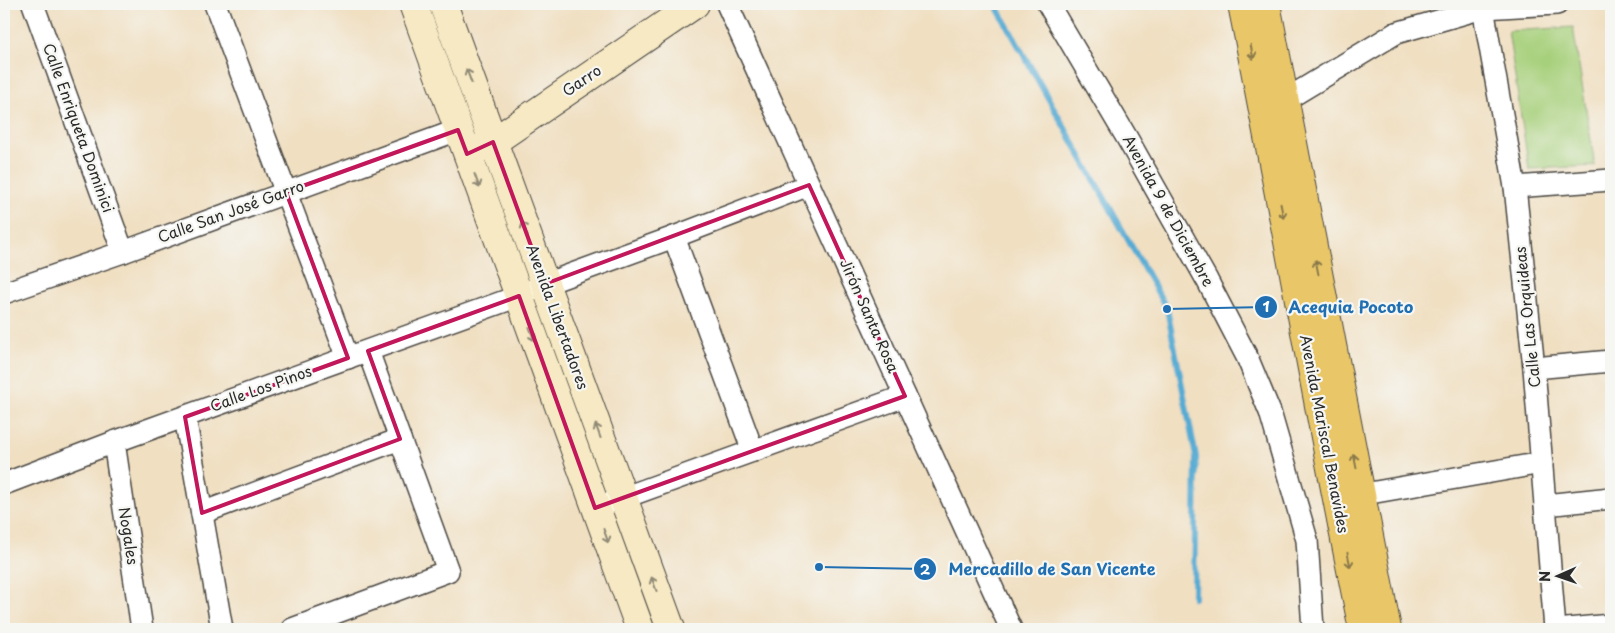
<svg xmlns="http://www.w3.org/2000/svg" width="1615" height="633" font-family="'Playpen Sans',sans-serif">
	<style>
		.green { fill: #a7d07b; stroke: #697e53 }
		.lines { fill: none; stroke-linecap: round; stroke-linejoin: round }
		.stream { stroke: #57abd3; stroke-width: 6 }
		.street-casing { stroke: #494642; stroke-width: 24 }
		.secondary-casing { stroke: #494642; stroke-width: 30 }
		.highway-casing { stroke: #494642; stroke-width: 30 }
		.street { stroke: #fff; stroke-width: 21 }
		.secondary { stroke: #f6e9c3; stroke-width: 28 }
		.highway { stroke: #e9c769; stroke-width: 28 }
		.oneway { stroke: #8a794a }
		.oneway2 { stroke: #908a77 }
		.marked { fill: none; stroke: #c2185b; stroke-width: 4; stroke-linejoin: round }
		.labels { text-anchor: middle; stroke-width: 4.5; stroke-linejoin: round; paint-order: stroke }
		.street-label { font-size: 15px; fill: #2b2b2b; stroke: #f6f6f2 }
		.leader { fill: none; stroke: #1f6fb2; stroke-width: 2 }
		.callout-dot { fill: #1f6fb2; stroke: #f6f6f2; stroke-width: 2 }
		.mark-label { font-size: 15px; text-anchor: middle; font-weight: bold; fill: #fff }
		.callout-label { font-size: 16px; text-anchor: middle; font-weight: bold; fill: #1f6fb2; stroke: #f6f6f2; stroke-width: 4.5; stroke-linejoin: round; paint-order: stroke }
	</style>
	<rect width="100%" height="100%" fill="#f6f6f2"/>
	<filter id="ink" filterUnits="userSpaceOnUse"><feTurbulence type="fractalNoise" baseFrequency=".02" numOctaves="2"/><feDisplacementMap in="SourceGraphic" scale="10" xChannelSelector="R" yChannelSelector="G"/><feConvolveMatrix kernelMatrix="1 2 1 2 8 2 1 2 1" color-interpolation-filters="sRGB"/></filter>
	<filter id="wash" filterUnits="userSpaceOnUse"><feTurbulence type="fractalNoise" baseFrequency=".0096" numOctaves="4" result="noise"/><feDisplacementMap in="SourceGraphic" scale="20" xChannelSelector="R" yChannelSelector="G"/><feGaussianBlur stdDeviation="1.12" result="paint"/><feColorMatrix in="noise" values="0 0 0 0 0 0 0 0 0 0 0 0 0 0 0 0 0 1.4 0 .05"/><feComposite in="paint" operator="in"/></filter>
	<g filter="url(#wash)">
		<rect width="100%" height="100%" fill="#f0dfc1"/>
		<polygon class="green" points="1573,27 1595,166 1529,169 1508,31"/>
		<g class="lines">
			<polyline class="stream" points="995,4 1167,309 1196,457 1194,598"/>
		</g>
	</g>
	<g filter="url(#ink)">
		<g class="lines">
			<defs>
				<g id="street">
					<polyline points="33,4 123,252"/>
					<polyline points="215,4 348,358"/>
					<polyline points="727,4 1011,629"/>
					<polyline points="1048,4 1127,138 1207,280 1247,357 1270,412 1307,540 1313,629"/>
					<polyline points="1483,8 1515,187 1534,368 1555,629"/>
					<polyline points="1272,108 1396,33 1483,8 1557,4"/>
					<polyline points="1515,187 1611,180"/>
					<polyline points="674,237 753,451"/>
					<polyline points="4,293 123,252 458,130"/>
					<polyline points="1534,368 1611,361"/>
					<polyline points="185,417 222,629"/>
					<polyline points="114,442 142,629"/>
					<polyline points="4,484 114,442 519,296 545,284 674,237 809,185"/>
					<polyline points="1347,497 1542,463"/>
					<polyline points="1545,505 1611,498"/>
					<polyline points="595,508 905,396"/>
					<polyline points="202,513 400,439"/>
					<polyline points="292,629 448,571 368,351"/>
					<polyline points="1567,629 1611,625"/>
				</g>
				<g id="secondary">
					<polyline points="413,4 640,629"/>
					<polyline points="443,4 671,629"/>
					<polyline points="478,149 493,142 695,4"/>
				</g>
				<g id="highway">
					<path d="M1242 4C1284 212 1320 421 1363 629"/>
					<polyline points="1266,4 1387,629"/>
				</g>
			</defs>
			<use href="#street" class="street-casing"/>
			<use href="#secondary" class="secondary-casing"/>
			<use href="#highway" class="highway-casing"/>
			<use href="#street" class="street"/>
			<use href="#secondary" class="secondary"/>
			<use href="#highway" class="highway"/>
		</g>
		<defs><path id="oneway-shaft" d="M-6 0H5M1.5-3L5.5 0L1.5 3" fill="none" stroke-width="1.6" stroke-linecap="round" stroke-linejoin="round" transform="scale(1.25)"/></defs>
		<g class="oneway">
			<use href="#oneway-shaft" transform="translate(1252 52) rotate(79)"/>
			<use href="#oneway-shaft" transform="translate(1282 211) rotate(79)"/>
			<use href="#oneway-shaft" transform="translate(1317 267) rotate(-101)"/>
			<use href="#oneway-shaft" transform="translate(1355 461) rotate(-101)"/>
			<use href="#oneway-shaft" transform="translate(1349 560) rotate(78)"/>
		</g>
		<g class="oneway2">
			<use href="#oneway-shaft" transform="translate(469 76) rotate(-110)"/>
			<use href="#oneway-shaft" transform="translate(477 181) rotate(70)"/>
			<use href="#oneway-shaft" transform="translate(525 229) rotate(-110)"/>
			<use href="#oneway-shaft" transform="translate(532 334) rotate(70)"/>
			<use href="#oneway-shaft" transform="translate(598 431) rotate(-110)"/>
			<use href="#oneway-shaft" transform="translate(606 536) rotate(70)"/>
			<use href="#oneway-shaft" transform="translate(654 584) rotate(-110)"/>
		</g>
	</g>
	<path class="marked" d="M458 130 467 154 493 142 545 284 809 185 905 396 595 508 519 296 368 351 400 439 202 513 185 417 348 358 286 192Z"/>
	<g class="labels">
		<g class="street-label">
			<text transform="translate(582 81) rotate(-34)" y="5">Garro</text>
			<text transform="translate(78 128) rotate(70)" y="5">Calle Enriqueta Dominici</text>
			<text transform="translate(1168 211) rotate(61)" y="5">Avenida 9 de Diciembre</text>
			<text transform="translate(231 212) rotate(-20)" y="5">Calle San José Garro</text>
			<text transform="translate(869 316) rotate(66)" y="5">Jirón Santa Rosa</text>
			<text transform="translate(557 317) rotate(70)" y="5">Avenida Libertadores</text>
			<text transform="translate(1528 317) rotate(-96)" y="5">Calle Las Orquideas</text>
			<text transform="translate(261 389) rotate(-20)" y="5">Calle Los Pinos</text>
			<text transform="translate(1324 434) rotate(79)" y="5">Avenida Mariscal Benavides</text>
			<text transform="translate(128 536) rotate(81)" y="5">Nogales</text>
		</g>
	</g>
	<path class="leader" d="M1167 309L1266 307M819 567L925 569"/>
	<g class="callout-dot">
		<circle cx="1167" cy="309" r="5"/>
		<circle cx="819" cy="567" r="5"/>
		<circle cx="1266" cy="307" r="12"/>
		<circle cx="925" cy="569" r="12"/>
	</g>
	<g class="mark-label">
		<text x="1266" y="312">1</text>
		<text x="925" y="575">2</text>
	</g>
	<g class="callout-label">
		<text x="1351" y="313">Acequia Pocoto</text>
		<text x="1052" y="575">Mercadillo de San Vicente</text>
	</g>
	<rect width="1615" height="633" fill="none" stroke="#f6f6f2" stroke-width="20"/>
	<g transform="translate(1558 576) rotate(268)" stroke="#f6f6f2" stroke-width="4" paint-order="stroke">
	<path d="M0-4L9 19L0 12L-9 19Z" fill="#2b2b2b"/>
	<text y="-8" font-size="14" font-weight="bold" text-anchor="middle" fill="#2b2b2b">N</text>
	</g>
</svg>
